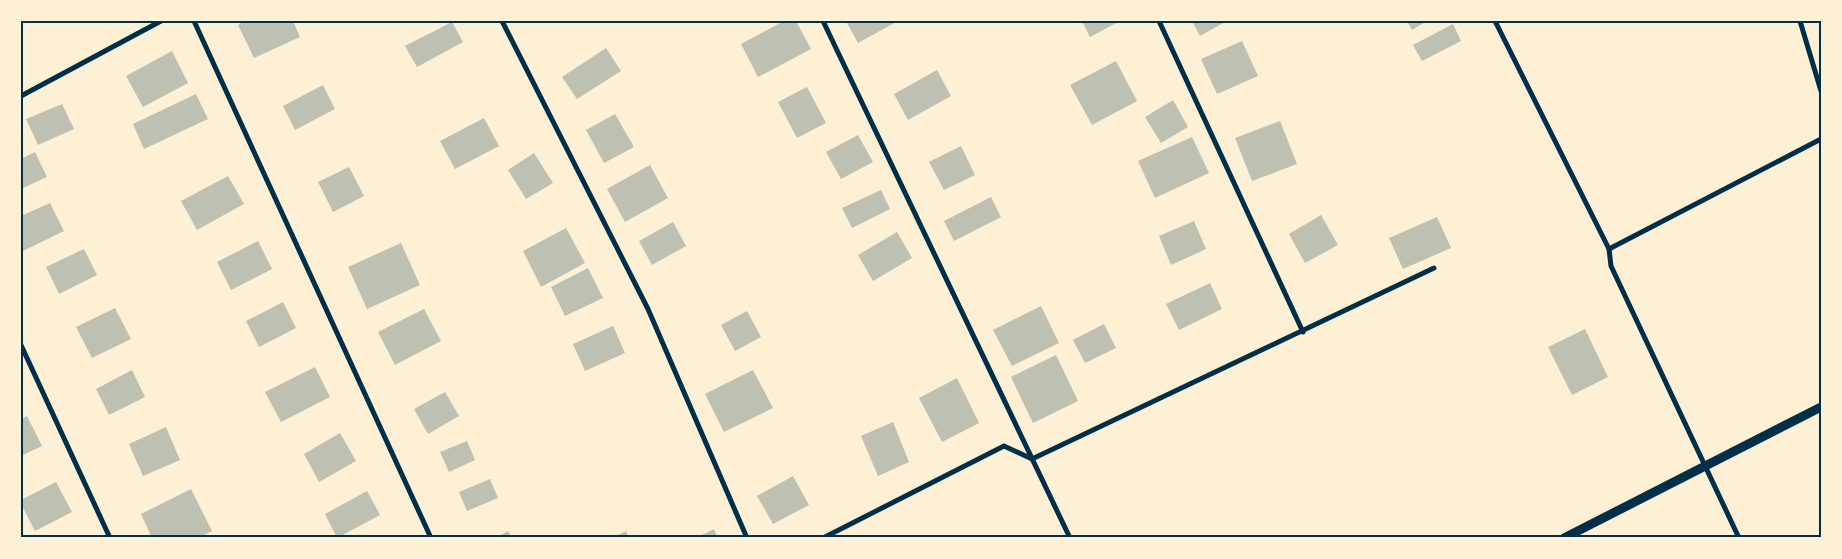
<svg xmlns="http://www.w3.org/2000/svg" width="1842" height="559" font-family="Arial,sans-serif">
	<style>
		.building { fill: #bec0b2 }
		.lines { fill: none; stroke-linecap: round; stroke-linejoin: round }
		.minor { stroke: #003049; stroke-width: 5 }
		.tertiary { stroke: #003049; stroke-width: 9 }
		.neatline { fill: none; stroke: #003049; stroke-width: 2 }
	</style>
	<rect width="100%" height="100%" fill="#fdf0d5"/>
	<g class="building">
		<polygon points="245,21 293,21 300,37 254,58 238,25"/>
		<polygon points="784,21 796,21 811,49 758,77 741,44"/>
		<polygon points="846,21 898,21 858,43"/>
		<polygon points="1082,21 1120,21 1090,37"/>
		<polygon points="1192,21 1227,21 1200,36"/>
		<polygon points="1407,21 1427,21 1412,30"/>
		<polygon points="452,22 463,42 417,67 405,46"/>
		<polygon points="1453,24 1461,41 1422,61 1413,45"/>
		<polygon points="1242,41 1258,76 1217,94 1201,59"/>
		<polygon points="606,48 621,71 577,99 562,77"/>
		<polygon points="172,51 188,83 143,107 126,76"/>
		<polygon points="1116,61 1137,101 1092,125 1070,85"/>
		<polygon points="937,70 951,96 908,120 894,94"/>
		<polygon points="323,85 335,109 295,130 283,106"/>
		<polygon points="807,87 826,123 797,138 778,102"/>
		<polygon points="196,94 208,119 144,149 133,124"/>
		<polygon points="1173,100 1188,127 1161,143 1145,117"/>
		<polygon points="62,104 74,129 38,145 26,119"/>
		<polygon points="615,114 634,147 604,163 586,130"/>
		<polygon points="484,118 499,146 455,169 440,141"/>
		<polygon points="1280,121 1297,164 1252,181 1235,138"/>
		<polygon points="858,135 873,162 841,179 826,152"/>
		<polygon points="1192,137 1209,173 1155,198 1138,161"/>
		<polygon points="961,146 975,175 944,190 929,162"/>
		<polygon points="35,152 47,177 21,189 21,159"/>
		<polygon points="534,153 553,183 526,199 508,170"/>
		<polygon points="650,165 668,198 625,222 607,189"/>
		<polygon points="349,167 364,196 333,212 318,182"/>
		<polygon points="228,176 244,204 197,230 181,201"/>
		<polygon points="881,190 890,209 852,228 842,208"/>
		<polygon points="991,197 1001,217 954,241 944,221"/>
		<polygon points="50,203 64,231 21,252 21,216"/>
		<polygon points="1321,215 1338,245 1305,263 1289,234"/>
		<polygon points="1437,217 1451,248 1403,269 1389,238"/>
		<polygon points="1194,221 1206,249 1171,265 1159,236"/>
		<polygon points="673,222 686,246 652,265 639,241"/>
		<polygon points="566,228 585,263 541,287 523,251"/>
		<polygon points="897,232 912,258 873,281 858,255"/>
		<polygon points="258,241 272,269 231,290 217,262"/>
		<polygon points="401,243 420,285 367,309 348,267"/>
		<polygon points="84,249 97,275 59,294 46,267"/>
		<polygon points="588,268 603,298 565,316 551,287"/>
		<polygon points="1210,283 1222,309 1179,330 1166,304"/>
		<polygon points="283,302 296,328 259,347 246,321"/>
		<polygon points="1041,306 1059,343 1012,366 993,330"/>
		<polygon points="115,308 131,339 92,358 76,327"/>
		<polygon points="424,309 441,341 395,365 378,332"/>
		<polygon points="747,311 761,337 735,351 721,325"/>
		<polygon points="1104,324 1116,348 1085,363 1073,340"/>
		<polygon points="613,326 625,353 585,371 573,344"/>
		<polygon points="1585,329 1608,377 1572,395 1548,347"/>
		<polygon points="1056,355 1078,401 1033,423 1011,377"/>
		<polygon points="315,367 330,397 281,422 265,392"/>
		<polygon points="132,370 145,397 109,415 96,389"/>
		<polygon points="753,370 773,408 724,432 705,394"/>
		<polygon points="957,378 979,423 942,442 919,398"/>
		<polygon points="445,392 459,416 428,434 414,409"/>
		<polygon points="27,416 42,446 21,456 21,419"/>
		<polygon points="893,422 909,462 878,476 861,436"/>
		<polygon points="166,427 180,460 143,476 129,444"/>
		<polygon points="340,433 356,461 319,482 304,454"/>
		<polygon points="467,441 475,460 449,472 440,452"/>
		<polygon points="793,476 809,505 773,524 757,496"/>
		<polygon points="490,479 498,498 467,511 459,492"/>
		<polygon points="56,482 72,512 35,531 21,504 21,500"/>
		<polygon points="191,489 212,531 198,538 152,538 141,514"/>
		<polygon points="367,491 380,515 337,538 325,514"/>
		<polygon points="714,529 718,538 696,538"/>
		<polygon points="508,531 512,538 496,538"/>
		<polygon points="626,531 629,538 612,538"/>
	</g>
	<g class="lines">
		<g class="minor">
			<polyline points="194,21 431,538"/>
			<polyline points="502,21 648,309 747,538"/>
			<polyline points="823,21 1070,538"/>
			<polyline points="1159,21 1303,332"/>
			<polyline points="1495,21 1609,249 1611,266 1739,538"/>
			<polyline points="1800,21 1821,91"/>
			<polyline points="21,96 161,21"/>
			<polyline points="1609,249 1821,139"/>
			<polyline points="21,345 110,538"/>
			<polyline points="823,538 1004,446 1032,459 1434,268"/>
		</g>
		<polyline class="tertiary" points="1564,538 1821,407"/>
	</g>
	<rect width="1842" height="559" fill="none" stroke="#fdf0d5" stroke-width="45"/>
	<rect x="22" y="22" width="1798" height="514" class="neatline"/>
</svg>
